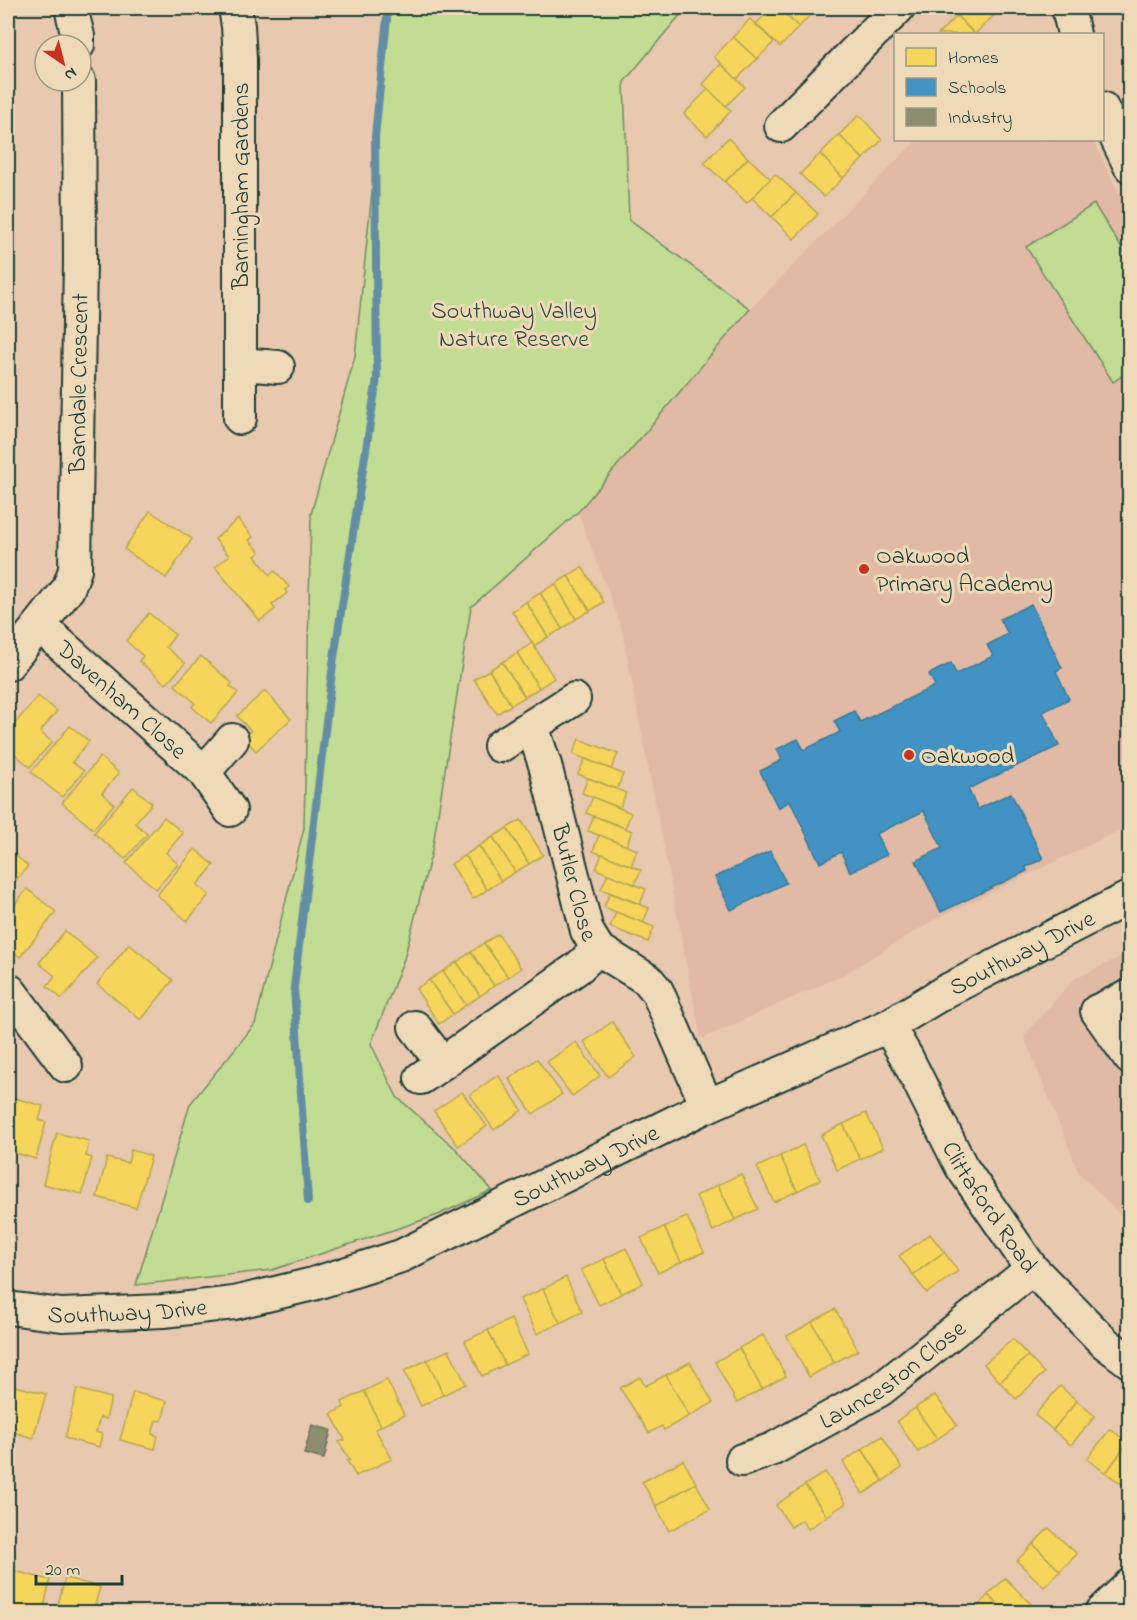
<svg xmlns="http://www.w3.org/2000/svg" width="1137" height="1620" font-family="'Indie Flower',sans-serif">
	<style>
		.built { fill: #e0baa5 }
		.green { fill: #c2dc93; stroke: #708c64; stroke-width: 1.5 }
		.homes { fill: #f6d55c; stroke: #b6a750; stroke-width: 1.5 }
		.schools { fill: #4393c3; stroke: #387998; stroke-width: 1.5 }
		.industry { fill: #8c8c6e; stroke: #6b745d; stroke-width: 1.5 }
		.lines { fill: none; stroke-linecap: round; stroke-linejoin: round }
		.stream { stroke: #638da2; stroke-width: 8 }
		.minor-casing { stroke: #1f3d34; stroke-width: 36 }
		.minor { stroke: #eed9b8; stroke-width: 32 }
		.poi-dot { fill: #c8321e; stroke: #eed9b8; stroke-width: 2 }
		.labels { text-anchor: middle; stroke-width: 6; stroke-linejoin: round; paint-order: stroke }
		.street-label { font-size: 24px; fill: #1f3d34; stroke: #eed9b8 }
		.park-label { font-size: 24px; fill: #2f4d3e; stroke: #eed9b8 }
		.poi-label { font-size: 24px; fill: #1f3d34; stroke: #eed9b8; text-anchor: start }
	</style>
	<rect width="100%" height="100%" fill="#e8c8ae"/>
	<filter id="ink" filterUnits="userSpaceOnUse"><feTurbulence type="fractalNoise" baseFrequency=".0167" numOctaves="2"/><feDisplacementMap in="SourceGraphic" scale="12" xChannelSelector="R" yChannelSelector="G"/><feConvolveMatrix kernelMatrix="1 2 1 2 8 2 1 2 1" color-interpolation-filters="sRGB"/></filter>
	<g filter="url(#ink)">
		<g class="built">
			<polygon points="917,140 1093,140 1129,214 1129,826 934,920 841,976 701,1039 621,626 578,512 750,309"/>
			<polygon points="1129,953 1129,1224 1079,1173 1024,1036 1074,979"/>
		</g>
		<g class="green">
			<polygon points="391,8 686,8 624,82 629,220 750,309 578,512 471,607 432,851 404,959 371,1044 397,1097 456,1149 492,1190 438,1215 272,1270 136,1285 190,1104 255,1024 304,828 311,514 355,356"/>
			<polygon points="1094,204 1129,260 1129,371 1113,382 1026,247"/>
		</g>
		<g class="homes">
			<polygon points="772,8 778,8 799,27 780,47 756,24"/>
			<polygon points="778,8 815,8 816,9 799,27"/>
			<polygon points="966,8 996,8 999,10 975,34 957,16"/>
			<polygon points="1130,11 1130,41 1128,42 1122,12"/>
			<polygon points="957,16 974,34 938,34"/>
			<polygon points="750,19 774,42 757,59 733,37"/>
			<polygon points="733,37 757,59 737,79 714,57"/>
			<polygon points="721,64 745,87 726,106 703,84"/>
			<polygon points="708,89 731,111 707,136 684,114"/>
			<polygon points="859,115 882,140 863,159 839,135"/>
			<polygon points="839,135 863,159 843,178 820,154"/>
			<polygon points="728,138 748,158 725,182 704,163"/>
			<polygon points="820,154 843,178 824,197 800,174"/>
			<polygon points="748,158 771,179 747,203 725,182"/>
			<polygon points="775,174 796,193 772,217 752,198"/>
			<polygon points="796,193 818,214 794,239 772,217"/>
			<polygon points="150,511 192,539 166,578 124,549"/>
			<polygon points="238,519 253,537 249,540 260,552 255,556 270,575 275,571 289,587 285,590 287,593 272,605 275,609 260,621 215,567 229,556 215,539"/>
			<polygon points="582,567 604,602 590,611 568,576"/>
			<polygon points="568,576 590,611 576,619 555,584"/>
			<polygon points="555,584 576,619 562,629 540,593"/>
			<polygon points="540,593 562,629 548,637 526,602"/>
			<polygon points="526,602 548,637 534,646 512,611"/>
			<polygon points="149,613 175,635 166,647 185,663 166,684 139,661 143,656 126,641"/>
			<polygon points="532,643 554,678 539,688 517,653"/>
			<polygon points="517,653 539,688 525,697 502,662"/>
			<polygon points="201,656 232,683 230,686 238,693 211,723 192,707 195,703 175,685"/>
			<polygon points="502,662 525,697 511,705 489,670"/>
			<polygon points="489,670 511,705 497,714 474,679"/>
			<polygon points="265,691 291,719 256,751 244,738 251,731 237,716"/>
			<polygon points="38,696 57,711 40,732 52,742 30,767 8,748 8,732"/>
			<polygon points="70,726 89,741 72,762 84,771 62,797 31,772"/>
			<polygon points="579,739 618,754 611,769 573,754"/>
			<polygon points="100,757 119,773 102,793 114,804 93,829 62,803"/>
			<polygon points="585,759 623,774 617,789 578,774"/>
			<polygon points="588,778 626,793 620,808 582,793"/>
			<polygon points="133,787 152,803 135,823 147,834 125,859 94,833"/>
			<polygon points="593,797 631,813 625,828 586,813"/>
			<polygon points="594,816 632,831 626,846 588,831"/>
			<polygon points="164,817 183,833 166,853 178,864 156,889 126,863"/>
			<polygon points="521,820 543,855 529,864 507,828"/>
			<polygon points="507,828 529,864 515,872 493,837"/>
			<polygon points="599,835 637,850 631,866 593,851"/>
			<polygon points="493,837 515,872 501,881 479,846"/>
			<polygon points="479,846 501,881 487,890 465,855"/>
			<polygon points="8,849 28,866 11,886 8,883"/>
			<polygon points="195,849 214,865 197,885 209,895 187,921 157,895"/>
			<polygon points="602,854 641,870 634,885 596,869"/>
			<polygon points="465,855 487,890 473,899 451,864"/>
			<polygon points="608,874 646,889 640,904 601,889"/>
			<polygon points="27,889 56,912 20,957 8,947 8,913"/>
			<polygon points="610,893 649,908 643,923 604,907"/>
			<polygon points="616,912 654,927 648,942 610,927"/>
			<polygon points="65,931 97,958 62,999 47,986 55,976 39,963"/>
			<polygon points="498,934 521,968 508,977 484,943"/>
			<polygon points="484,943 508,977 494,986 471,952"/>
			<polygon points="129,944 173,980 141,1020 97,984"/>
			<polygon points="471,952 494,986 480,996 457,962"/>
			<polygon points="457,962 480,996 466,1005 443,971"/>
			<polygon points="443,971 466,1005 453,1014 429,980"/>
			<polygon points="429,980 453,1014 439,1024 416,989"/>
			<polygon points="612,1022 636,1057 608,1077 584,1042"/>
			<polygon points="576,1042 600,1076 572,1096 547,1062"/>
			<polygon points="537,1059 562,1094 533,1114 509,1079"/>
			<polygon points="498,1075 522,1110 494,1130 470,1095"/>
			<polygon points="462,1092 487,1126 458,1146 434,1111"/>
			<polygon points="11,1097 43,1106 39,1120 46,1122 36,1159 8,1151 8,1110"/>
			<polygon points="866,1113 883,1148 860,1159 843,1124"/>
			<polygon points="843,1124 860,1159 837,1170 821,1135"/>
			<polygon points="57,1133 89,1141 86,1156 92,1158 82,1194 43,1184"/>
			<polygon points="803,1145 820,1180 797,1191 780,1156"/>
			<polygon points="131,1150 151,1156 136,1208 97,1197 107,1158 128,1163"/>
			<polygon points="780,1156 797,1191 774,1202 757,1167"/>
			<polygon points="741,1174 758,1209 735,1220 718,1185"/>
			<polygon points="718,1185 735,1220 713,1231 696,1196"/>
			<polygon points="687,1217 704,1252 681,1262 664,1227"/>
			<polygon points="664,1227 681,1262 658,1273 641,1238"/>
			<polygon points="930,1234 944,1252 913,1275 899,1256"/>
			<polygon points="626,1248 643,1283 621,1294 604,1259"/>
			<polygon points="944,1252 958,1271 927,1293 913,1275"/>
			<polygon points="604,1259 621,1294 599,1305 581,1270"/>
			<polygon points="566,1277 582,1312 560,1323 543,1289"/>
			<polygon points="543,1289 560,1323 537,1334 520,1299"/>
			<polygon points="835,1309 858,1350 834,1363 812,1322"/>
			<polygon points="511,1319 528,1354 505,1365 488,1330"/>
			<polygon points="812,1322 834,1363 809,1377 787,1336"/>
			<polygon points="488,1330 505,1365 482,1376 465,1341"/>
			<polygon points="763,1335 786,1376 762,1389 739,1348"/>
			<polygon points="1013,1339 1028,1356 1000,1382 984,1364"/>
			<polygon points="739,1348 762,1389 737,1403 715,1362"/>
			<polygon points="449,1350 466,1384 443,1395 427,1360"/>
			<polygon points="1028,1356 1044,1373 1016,1399 1000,1382"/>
			<polygon points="427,1360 443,1395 421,1406 404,1371"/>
			<polygon points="690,1362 713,1403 689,1416 666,1375"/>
			<polygon points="666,1375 689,1416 664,1430 662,1426 649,1433 620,1388 640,1377 645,1386"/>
			<polygon points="387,1380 404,1415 381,1426 364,1391"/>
			<polygon points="8,1384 46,1394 33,1438 8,1430"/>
			<polygon points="1060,1386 1077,1401 1053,1430 1035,1415"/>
			<polygon points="77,1389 111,1398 106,1419 100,1417 96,1432 102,1434 99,1447 65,1438"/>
			<polygon points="364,1391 381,1426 375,1429 392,1459 356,1476 347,1461 350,1460 339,1442 345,1440 331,1414 344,1407 342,1402"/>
			<polygon points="133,1392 167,1401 162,1421 156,1420 152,1434 158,1436 155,1449 120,1440"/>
			<polygon points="935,1395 957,1425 937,1439 915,1408"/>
			<polygon points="1077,1401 1095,1416 1071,1445 1053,1430"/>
			<polygon points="915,1408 937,1439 918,1452 897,1421"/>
			<polygon points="1110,1429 1128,1442 1106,1473 1087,1459"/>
			<polygon points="882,1436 902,1468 883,1481 862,1449"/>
			<polygon points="1128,1442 1130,1480 1125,1486 1106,1473"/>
			<polygon points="862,1449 883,1481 863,1494 843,1462"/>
			<polygon points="683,1460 696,1483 656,1506 642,1482"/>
			<polygon points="825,1472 846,1503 827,1516 805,1485"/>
			<polygon points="696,1483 710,1509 669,1531 656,1506"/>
			<polygon points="805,1485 827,1516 808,1529 802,1520 791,1527 776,1505"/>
			<polygon points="1049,1528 1077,1554 1060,1571 1033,1544"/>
			<polygon points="1033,1544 1060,1571 1044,1587 1017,1561"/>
			<polygon points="10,1570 50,1580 43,1612 8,1612 8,1579"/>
			<polygon points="65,1578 100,1587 93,1612 56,1612"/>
			<polygon points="1005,1578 1032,1605 1024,1612 1006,1612 988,1595"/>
			<polygon points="988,1595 1006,1612 973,1612"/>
		</g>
		<g class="schools">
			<polygon points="1031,604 1062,668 1056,671 1069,699 1043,712 1059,746 968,789 978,809 1011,793 1043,859 1026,867 1027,871 941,912 916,861 942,848 924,811 876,834 887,855 850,872 841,852 820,863 790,801 778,808 760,771 782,760 777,749 798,739 804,750 840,732 834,721 854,711 860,722 935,686 929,674 951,663 956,674 993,656 987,645 1008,634 1000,619"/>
			<polygon points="770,851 786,883 731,910 715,877"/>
		</g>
		<polygon class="industry" points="312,1425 331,1430 324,1459 304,1454"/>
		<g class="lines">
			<polyline class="stream" points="308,1201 294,987 333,664 377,378 375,136 388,8"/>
			<defs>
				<g id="minor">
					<polyline points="71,8 78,36 78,45"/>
					<polyline points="235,8 238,26 240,59 240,418"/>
					<polyline points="1068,8 1074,34"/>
					<polyline points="1102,108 1130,166"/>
					<polyline points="781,126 898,8"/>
					<polyline points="240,364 278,367"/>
					<path id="s1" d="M40 626 204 772 230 810"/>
					<path id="s2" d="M8 664 68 589 75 570 80 261 79 81"/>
					<path id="s3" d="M532 726 545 765 587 931 598 949 648 980 657 991 707 1106"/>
					<polyline points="500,746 574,699"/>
					<polyline points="204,772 232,740"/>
					<polyline points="8,991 10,991 66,1066"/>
					<polyline points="1130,996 1097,1011 1130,1058"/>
					<path id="s4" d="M888 1026 907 1058 961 1166 1032 1269 1105 1343 1130 1362"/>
					<polyline points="415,1027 442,1063"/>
					<polyline points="421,1078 579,967 598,949"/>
					<path id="s5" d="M8 1308 62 1315 163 1311 234 1303 313 1284 401 1256 707 1106 888 1026 946 991 1130 897"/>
					<path id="s6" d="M742 1460 773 1449 880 1390 1032 1269"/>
					<polyline points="1102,1612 1130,1585"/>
				</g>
			</defs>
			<use href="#minor" class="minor-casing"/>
			<use href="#minor" class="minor"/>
		</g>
	</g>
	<g class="poi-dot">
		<circle cx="864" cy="569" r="6"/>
		<circle cx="909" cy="755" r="6"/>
	</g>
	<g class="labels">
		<g class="street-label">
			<text transform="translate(240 186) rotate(-90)" y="8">Barningham Gardens</text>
			<text dy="8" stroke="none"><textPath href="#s2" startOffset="303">Barndale Crescent</textPath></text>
			<text dy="8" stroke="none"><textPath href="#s1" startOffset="110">Davenham Close</textPath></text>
			<text dy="8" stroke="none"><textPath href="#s3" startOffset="162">Butler Close</textPath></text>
			<text dy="8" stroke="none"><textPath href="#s5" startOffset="1092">Southway Drive</textPath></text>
			<text dy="8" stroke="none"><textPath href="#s5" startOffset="606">Southway Drive</textPath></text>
			<text dy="8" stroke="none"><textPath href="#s4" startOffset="208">Clittaford Road</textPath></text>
			<text dy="8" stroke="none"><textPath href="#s5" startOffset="120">Southway Drive</textPath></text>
			<text dy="8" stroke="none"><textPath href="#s6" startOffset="174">Launceston Close</textPath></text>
		</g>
		<g class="park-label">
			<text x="514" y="318">Southway Valley<tspan x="514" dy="28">Nature Reserve</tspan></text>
		</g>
		<g class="poi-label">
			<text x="876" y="563">Oakwood<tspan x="876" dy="28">Primary Academy</tspan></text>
			<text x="921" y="763">Oakwood</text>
		</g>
	</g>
	<rect width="1137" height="1620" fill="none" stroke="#eed9b8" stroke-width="30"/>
	<rect x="15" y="15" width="1107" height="1590" fill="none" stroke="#1f3d34" stroke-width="2" filter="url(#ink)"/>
	<rect x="894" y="33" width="210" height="108" fill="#eed9b8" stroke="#9b9b83" stroke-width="1.5"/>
	<rect x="906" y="48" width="30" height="18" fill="#f6d55c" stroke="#9b9b83" stroke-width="1.5"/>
	<text x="948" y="63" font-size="18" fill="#1f3d34">Homes</text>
	<rect x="906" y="78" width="30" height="18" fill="#4393c3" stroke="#9b9b83" stroke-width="1.5"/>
	<text x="948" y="93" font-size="18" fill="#1f3d34">Schools</text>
	<rect x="906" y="108" width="30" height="18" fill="#8c8c6e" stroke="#9b9b83" stroke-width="1.5"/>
	<text x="948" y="123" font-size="18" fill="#1f3d34">Industry</text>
	<g transform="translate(63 63) rotate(145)"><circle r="28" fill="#eed9b8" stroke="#9b9b83" stroke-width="1.5"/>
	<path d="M0-4.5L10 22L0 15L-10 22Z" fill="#c8321e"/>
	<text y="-9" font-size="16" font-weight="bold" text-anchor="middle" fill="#1f3d34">N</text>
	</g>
	<path d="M36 1575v9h86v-9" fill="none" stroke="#1f3d34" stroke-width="3"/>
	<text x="45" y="1575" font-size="18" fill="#1f3d34" stroke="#eed9b8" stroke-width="4.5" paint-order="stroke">20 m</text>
</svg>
